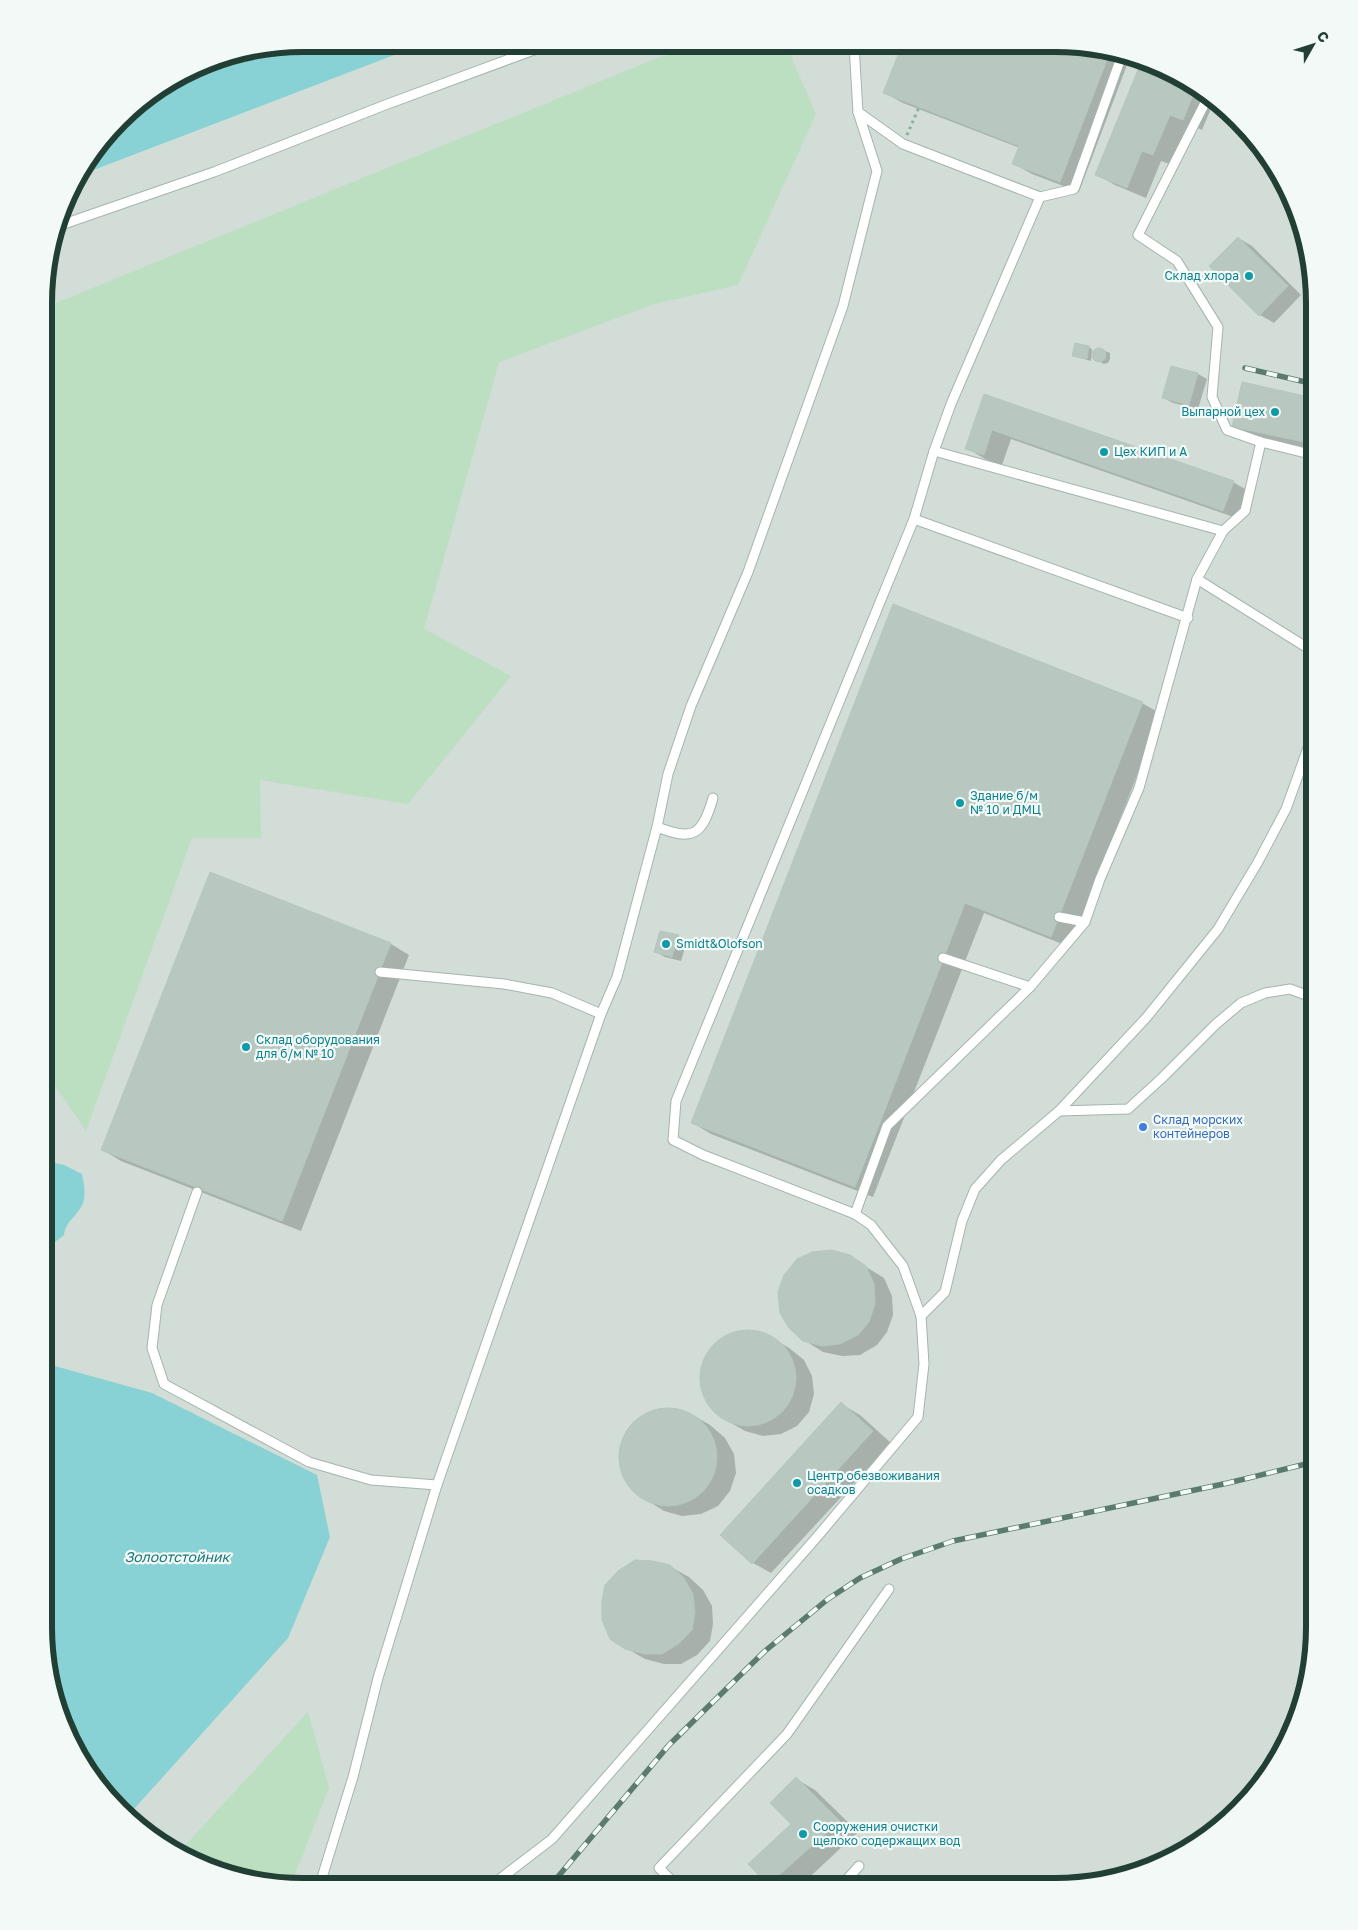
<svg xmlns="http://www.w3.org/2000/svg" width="1358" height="1930" font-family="'Golos Text',sans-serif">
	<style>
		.built { fill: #d1ddd6 }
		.green { fill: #bbdfc0 }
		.water { fill: #88d1d4 }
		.shadow { fill: #0003 }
		.building { fill: #b8c8c0; stroke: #b5c7bd }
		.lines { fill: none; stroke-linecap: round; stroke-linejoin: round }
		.lane-casing { stroke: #a5b5ae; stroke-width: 11 }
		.path { stroke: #82b29d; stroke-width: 3; stroke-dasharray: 2.5 4; stroke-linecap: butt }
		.lane { stroke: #fff; stroke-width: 9 }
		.rail-casing { stroke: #5c7b6f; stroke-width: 5.5 }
		.rail { stroke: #f3f9f6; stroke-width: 4; stroke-dasharray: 11; stroke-linecap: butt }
		.culture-dot { fill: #0f9aa8; stroke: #f3f9f6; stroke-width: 2 }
		.shop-dot { fill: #3f7fe0; stroke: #f3f9f6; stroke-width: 2 }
		.labels { text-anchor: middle; stroke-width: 4.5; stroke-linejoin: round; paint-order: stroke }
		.culture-label { font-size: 12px; fill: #0d838f; stroke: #f3f9f6; text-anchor: start }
		.shop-label { font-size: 12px; fill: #366cbe; stroke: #f3f9f6; text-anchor: start }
		.water-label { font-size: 14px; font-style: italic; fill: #19797e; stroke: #f3f9f6 }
		.rim { fill: none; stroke: #213f34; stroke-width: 6 }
	</style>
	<rect width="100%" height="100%" fill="#e3ede7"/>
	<polygon class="built" points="423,44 1089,46 1154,63 1213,97 1260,145 1288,189 1309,252 1314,303 1314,1644 1300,1711 1270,1771 1226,1822 1169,1860 1106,1881 1055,1886 270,1884 219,1872 159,1842 108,1798 70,1741 49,1678 44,1627 46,269 78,176"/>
	<g class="green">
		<polygon points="717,45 786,45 816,114 738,285 654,304 499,362 424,629 511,676 408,804 260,780 261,838 192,838 86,1131 46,1072 45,1055 46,307 660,57"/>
		<polygon points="308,1712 329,1788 291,1884 270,1884 219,1872 179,1852"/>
	</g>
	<g class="water">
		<polygon points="303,44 423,44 78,176 132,108 219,58"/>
		<path d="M45 1161 64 1165 82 1174C84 1184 87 1198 81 1207 75 1218 65 1222 64 1235L51 1245 44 1244Z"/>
		<polygon points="44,1363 152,1393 317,1475 330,1537 288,1638 134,1809 126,1813 108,1798 70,1741 49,1678 44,1627"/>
	</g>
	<g class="shadow">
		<polygon points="1089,46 1130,57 1079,192 1032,174 1014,164 1020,148 903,103 885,93"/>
		<polygon points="1154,63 1215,99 1202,130 1189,124 1172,165 1161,161 1146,198 1115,185 1096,174"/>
		<polygon points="1238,238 1252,246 1301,295 1274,323 1260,315"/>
		<polygon points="1088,347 1092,349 1091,361 1073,356"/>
		<polygon points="1100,349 1110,353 1110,359 1108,363 1104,364 1095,359 1093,355 1095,350"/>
		<polygon points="1198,374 1207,379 1198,409 1173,403 1164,398"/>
		<polygon points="1243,384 1314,399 1314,450 1252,437 1234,426"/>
		<polygon points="985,395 1233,482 1252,493 1242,520 1011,439 1002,465 985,459 967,448"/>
		<polygon points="1142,703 1161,714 1070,947 984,913 873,1197 711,1134 693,1123"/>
		<polygon points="211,874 391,944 409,955 301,1231 121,1161 103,1150"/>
		<polygon points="678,936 687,941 681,961 665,957 656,952"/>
		<polygon points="850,1257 884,1278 892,1296 893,1315 887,1332 877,1345 860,1355 842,1356 823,1352 804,1340"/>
		<polygon points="752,1331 770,1337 789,1348 804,1360 812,1376 814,1394 809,1412 797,1426 781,1434 763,1436 745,1431 726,1420 712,1408 703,1392 701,1373 706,1356 718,1342 734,1333"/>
		<polygon points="841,1404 860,1415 891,1443 771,1573 753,1563"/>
		<polygon points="673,1409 691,1414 710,1425 725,1438 734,1454 736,1473 730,1491 718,1506 701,1514 682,1516 664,1511 645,1499 630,1487 621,1470 620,1452 625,1434 637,1419 654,1410"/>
		<polygon points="669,1566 689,1577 703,1590 712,1606 713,1624 710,1641 697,1655 681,1664 664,1664 645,1659 626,1648"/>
		<polygon points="796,1779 815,1790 858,1832 800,1886 770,1885 750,1864 793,1824"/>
	</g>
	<g class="building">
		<polygon points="902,45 1089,46 1110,52 1060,182 1012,164 1019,146 883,93"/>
		<polygon points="1142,60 1154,63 1196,88 1183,120 1170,115 1153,155 1142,151 1127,188 1095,175"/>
		<polygon points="1238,237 1288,286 1259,316 1209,266"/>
		<polygon points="1075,343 1089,346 1087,359 1072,356"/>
		<circle cx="1099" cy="355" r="7"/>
		<polygon points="1171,366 1198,373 1189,405 1162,398"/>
		<polygon points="1242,382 1314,398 1314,444 1232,427"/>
		<polygon points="984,394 1234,481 1223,511 992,430 984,455 965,449"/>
		<polygon points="893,604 1143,702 1051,937 965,903 855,1187 691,1123"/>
		<polygon points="210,872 391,943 282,1221 101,1150"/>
		<polygon points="660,931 679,935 672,957 654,952"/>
		<polygon points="831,1250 850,1255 866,1266 874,1284 875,1304 869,1322 858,1335 840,1344 822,1346 803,1341 789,1328 780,1313 778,1292 784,1275 797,1259 812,1252"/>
		<circle cx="748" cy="1378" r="48"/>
		<polygon points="841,1402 873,1431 752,1564 720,1535"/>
		<circle cx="668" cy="1457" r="49"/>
		<polygon points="635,1560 653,1561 670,1565 684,1578 693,1594 695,1613 692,1630 678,1644 662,1654 644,1654 625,1649 610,1639 602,1620 602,1602 605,1585 618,1571"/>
		<polygon points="796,1777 840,1821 768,1885 748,1864 791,1824 770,1803"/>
	</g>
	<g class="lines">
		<defs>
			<g id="lane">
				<polyline points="1209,95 1138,235 1177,261 1218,327 1212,397 1227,430 1261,442 1314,455"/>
				<polyline points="858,112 903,144 1040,197 1074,189 1122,55"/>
				<polyline points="61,225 214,172 385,105 550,44"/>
				<polyline points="914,519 1188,618"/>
				<polyline points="1223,531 1245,511 1261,442"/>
				<polyline points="1197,579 1314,652"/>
				<path d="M657 827C693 841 702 836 713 798"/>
				<polyline points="1059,917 1085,922"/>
				<polyline points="943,958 1030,987"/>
				<polyline points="380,972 504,984 552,993 601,1014"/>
				<polyline points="1059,1111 1128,1109 1162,1078 1216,1024 1241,1003 1265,993 1290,989 1314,998"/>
				<polyline points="197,1192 157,1305 152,1348 164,1384 309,1462 371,1480 437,1485"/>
				<polyline points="855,1214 887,1126 1030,987 1085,922 1100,879 1139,788 1197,579 1223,531 934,451"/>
				<polyline points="921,1316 945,1292 962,1221 975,1189 1001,1160 1059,1111 1146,1018 1218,929 1258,862 1286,809 1314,731"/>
				<polyline points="320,1884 353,1777 378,1678 437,1485 601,1014 617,977 657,827 668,774 691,706 748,572 843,306 877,171 858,112 854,45"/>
				<polyline points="492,1885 552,1839 817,1537 918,1417 924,1364 921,1316 903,1266 871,1225 855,1214 703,1155 673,1140 676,1101 914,519 934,451 951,404 1040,197"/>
				<polyline points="676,1885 659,1868 787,1734 889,1589"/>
				<polyline points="841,1886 859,1866"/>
			</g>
		</defs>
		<use href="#lane" class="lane-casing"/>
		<polyline class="path" points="907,135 919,107"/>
		<use href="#lane" class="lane"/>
		<defs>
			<g id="rail">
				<polyline points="1245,368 1314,384"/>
				<polyline points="551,1885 669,1745 765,1651 828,1599 860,1578 901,1559 953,1541 1228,1483 1314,1462"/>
			</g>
		</defs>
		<use href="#rail" class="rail-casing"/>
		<use href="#rail" class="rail"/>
	</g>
	<g class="culture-dot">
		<circle cx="1249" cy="276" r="5"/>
		<circle cx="1275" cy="412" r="5"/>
		<circle cx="1104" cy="452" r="5"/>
		<circle cx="960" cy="803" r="5"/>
		<circle cx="666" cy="944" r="5"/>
		<circle cx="246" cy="1047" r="5"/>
		<circle cx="797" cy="1483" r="5"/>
		<circle cx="803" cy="1834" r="5"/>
	</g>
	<circle class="shop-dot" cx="1143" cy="1127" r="5"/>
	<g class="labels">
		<g class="culture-label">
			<text x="1239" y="280" text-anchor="end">Склад хлора</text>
			<text x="1265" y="416" text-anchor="end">Выпарной цех</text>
			<text x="1114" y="456">Цех КИП и А</text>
			<text x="970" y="800">Здание б/м<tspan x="970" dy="14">№ 10 и ДМЦ</tspan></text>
			<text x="676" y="948">Smidt&amp;Olofson</text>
			<text x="256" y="1044">Склад оборудования<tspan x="256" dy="14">для б/м № 10</tspan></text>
			<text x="807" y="1480">Центр обезвоживания<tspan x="807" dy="14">осадков</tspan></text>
			<text x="813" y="1831">Сооружения очистки<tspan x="813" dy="14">щелоко содержащих вод</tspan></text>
		</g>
		<g class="shop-label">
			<text x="1153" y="1124">Склад морских<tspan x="1153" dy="14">контейнеров</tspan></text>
		</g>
		<g class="water-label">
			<text x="177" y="1562">Золоотстойник</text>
		</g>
	</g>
	<path d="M0 0H1358V1930H0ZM303 52H1055A251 251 0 0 1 1306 303V1627A251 251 0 0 1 1055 1878H303A251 251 0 0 1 52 1627V303A251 251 0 0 1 303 52Z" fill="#f3f9f6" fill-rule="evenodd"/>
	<path class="rim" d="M303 52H1055A251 251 0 0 1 1306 303V1627A251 251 0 0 1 1055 1878H303A251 251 0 0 1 52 1627V303A251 251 0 0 1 303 52Z"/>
	<g transform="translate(1313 45) rotate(51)" stroke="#f3f9f6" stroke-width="4" paint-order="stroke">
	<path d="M0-4L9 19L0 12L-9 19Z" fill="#213f34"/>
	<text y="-8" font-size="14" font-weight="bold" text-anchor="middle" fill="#213f34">С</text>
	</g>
</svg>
